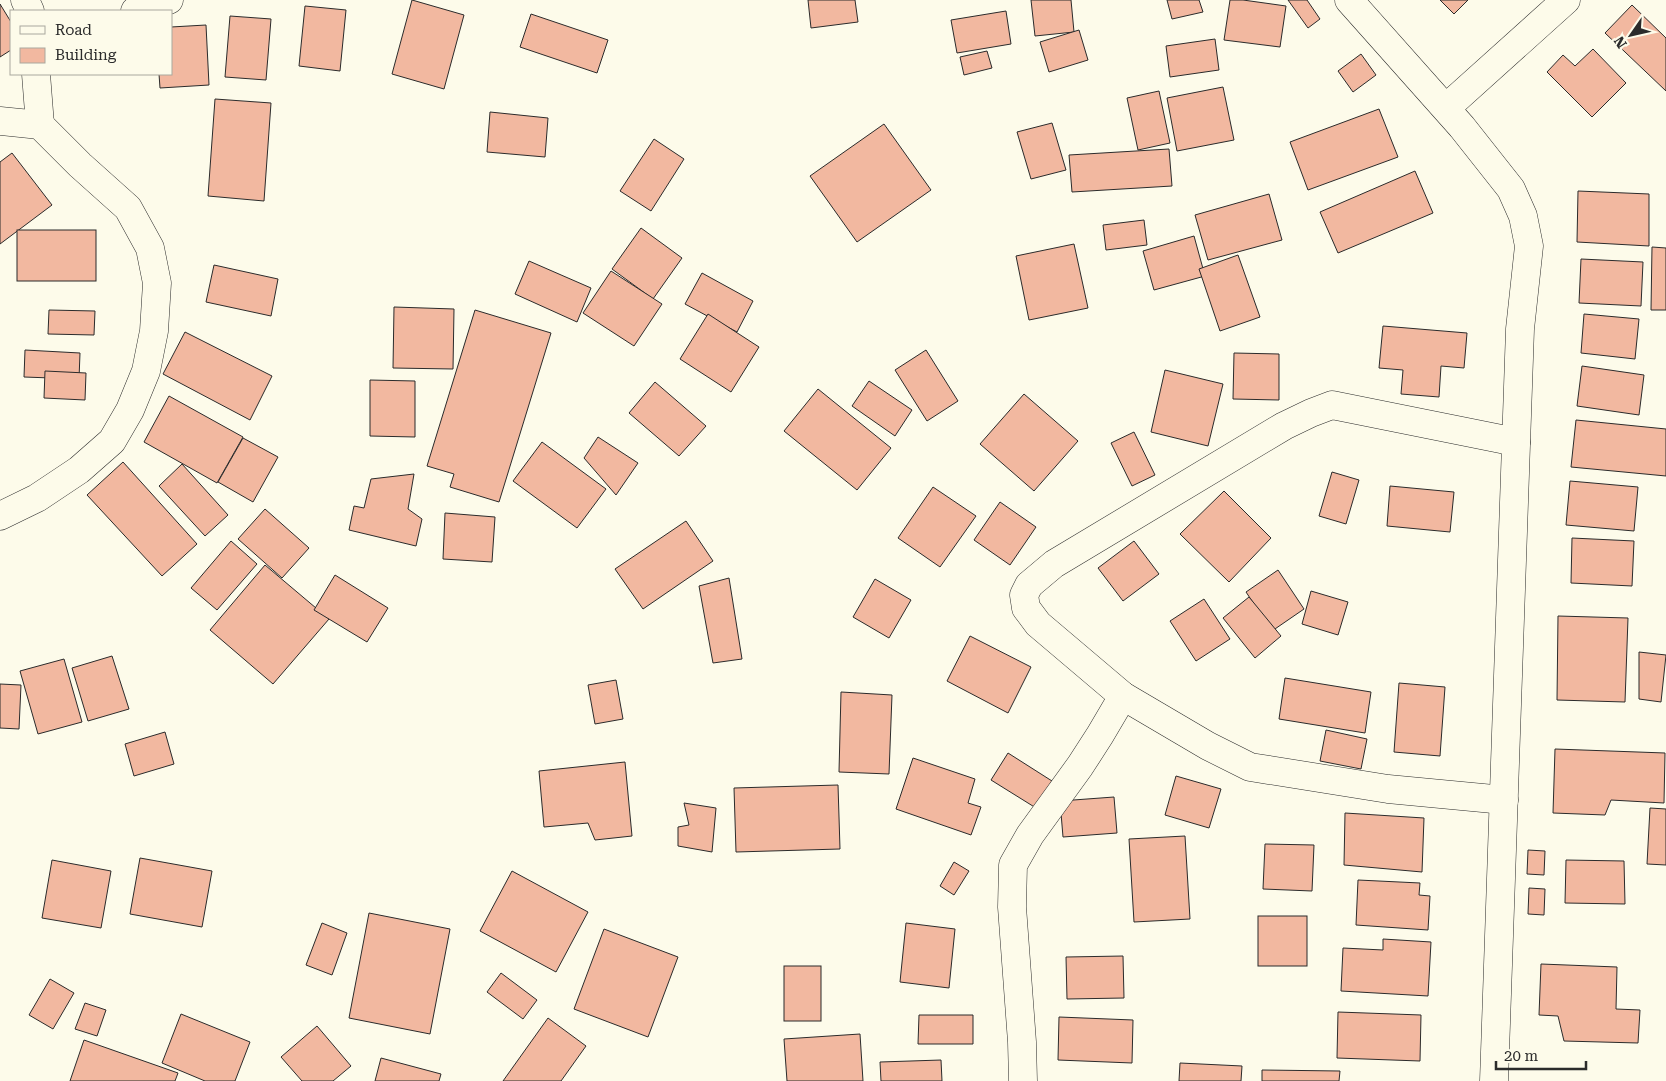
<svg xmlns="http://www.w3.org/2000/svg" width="1666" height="1081" font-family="'Roboto Serif',serif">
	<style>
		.building { fill: #f2b8a0; stroke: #2b2b2b }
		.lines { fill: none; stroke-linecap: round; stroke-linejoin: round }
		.minor-casing { stroke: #2b2b2b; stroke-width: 29 }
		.minor { stroke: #fdfbea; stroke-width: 28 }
	</style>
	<rect width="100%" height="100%" fill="#fdfbea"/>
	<g class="building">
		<polygon points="412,0 464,15 444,89 392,74"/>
		<polygon points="808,0 855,0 858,22 811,28"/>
		<polygon points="1031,0 1071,0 1074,32 1035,36"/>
		<polygon points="1167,0 1199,0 1203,12 1172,19"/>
		<polygon points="1230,0 1243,0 1286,6 1280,47 1224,40"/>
		<polygon points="1288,0 1307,0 1320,19 1308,28"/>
		<polygon points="1440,0 1468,0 1454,14"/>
		<polygon points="0,4 11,22 11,50 0,57"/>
		<polygon points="1632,5 1666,38 1666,91 1605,33"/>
		<polygon points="305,6 346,10 340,71 299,66"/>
		<polygon points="1006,11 1011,44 957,53 951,20"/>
		<polygon points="531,14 608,40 597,73 520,47"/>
		<polygon points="230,16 271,19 266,80 225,77"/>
		<polygon points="206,25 209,85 160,88 159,74 171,74 171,27"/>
		<polygon points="1079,30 1088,60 1049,72 1040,42"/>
		<polygon points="1215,39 1219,70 1170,77 1166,46"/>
		<polygon points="1593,49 1626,83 1592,117 1547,72 1563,55 1575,66"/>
		<polygon points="987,51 992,68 964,75 960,57"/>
		<polygon points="1361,54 1376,75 1353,92 1338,71"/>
		<polygon points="1223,87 1234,140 1177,151 1167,98"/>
		<polygon points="1159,91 1170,143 1138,150 1127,98"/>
		<polygon points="215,99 271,103 264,201 208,196"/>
		<polygon points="1379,109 1398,157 1308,190 1290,142"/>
		<polygon points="490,112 548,118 545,157 487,152"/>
		<polygon points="1052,123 1066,170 1031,179 1017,132"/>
		<polygon points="884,124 931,190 857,242 810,176"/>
		<polygon points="654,139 684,159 651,211 620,191"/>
		<polygon points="1169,149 1172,186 1072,192 1069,155"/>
		<polygon points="12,153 52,205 0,244 0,162"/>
		<polygon points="1415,171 1433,213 1338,253 1320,212"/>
		<polygon points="1578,191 1649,194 1649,246 1577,242"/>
		<polygon points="1269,194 1282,240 1208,260 1195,215"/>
		<polygon points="1144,220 1147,245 1106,250 1103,225"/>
		<polygon points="641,228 682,258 653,299 612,269"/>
		<rect x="17" y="230" width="79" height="51"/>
		<polygon points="1194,236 1205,276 1154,290 1143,251"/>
		<polygon points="1074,244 1088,308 1029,320 1016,256"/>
		<polygon points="1652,247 1666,248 1666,310 1651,310"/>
		<polygon points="1238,255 1260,317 1220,331 1199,269"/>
		<polygon points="1581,259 1643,262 1641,306 1579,303"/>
		<polygon points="529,261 591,288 577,322 515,294"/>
		<polygon points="214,265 278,279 271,316 206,302"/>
		<polygon points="611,271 662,304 634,346 583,313"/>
		<polygon points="702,273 753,301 737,332 685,304"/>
		<polygon points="394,307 454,309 453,369 393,368"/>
		<polygon points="49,310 95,311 94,335 48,334"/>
		<polygon points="475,310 551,333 499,502 450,487 454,474 427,466"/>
		<polygon points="708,314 759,347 731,392 680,359"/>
		<polygon points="1584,314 1639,319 1635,359 1581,353"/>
		<polygon points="1383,326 1467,333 1464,368 1441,366 1439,397 1401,394 1403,370 1379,368"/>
		<polygon points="185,332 272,376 250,420 163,374"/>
		<polygon points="25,350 80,353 79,379 24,377"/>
		<polygon points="926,350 958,401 927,421 895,370"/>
		<polygon points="1234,353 1279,354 1279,400 1233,399"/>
		<polygon points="1582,366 1644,375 1639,415 1577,406"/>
		<polygon points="1165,370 1223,384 1208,446 1151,432"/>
		<polygon points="45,371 86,373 85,400 44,398"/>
		<polygon points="370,380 415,381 415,437 370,436"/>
		<polygon points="869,381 912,410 895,436 852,406"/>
		<polygon points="655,382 706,426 679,456 629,413"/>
		<polygon points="818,389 891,448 857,490 784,431"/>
		<polygon points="1024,394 1078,441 1034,491 980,444"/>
		<polygon points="169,396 243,437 217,483 144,442"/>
		<polygon points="1576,420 1666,429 1666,476 1571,467"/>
		<polygon points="1134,432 1155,475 1132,486 1111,443"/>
		<polygon points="598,437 638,463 616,495 584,458"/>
		<polygon points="243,438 278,457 253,502 218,482"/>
		<polygon points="542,442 606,489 577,528 513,481"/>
		<polygon points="123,462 197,544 162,576 87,495"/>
		<polygon points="182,464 228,515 205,536 159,486"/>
		<polygon points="1332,472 1359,480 1346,524 1319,516"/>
		<polygon points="414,474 408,509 422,519 416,546 349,530 354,506 364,508 371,479"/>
		<polygon points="1570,481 1638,487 1634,531 1566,525"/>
		<polygon points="1390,486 1454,492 1450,532 1387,526"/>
		<polygon points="933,487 976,516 940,567 898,538"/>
		<polygon points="1224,491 1271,538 1229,582 1180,534"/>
		<polygon points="1000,502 1036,527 1010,565 974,540"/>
		<polygon points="265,509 309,548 282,578 238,539"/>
		<polygon points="445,513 495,517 492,562 443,559"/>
		<polygon points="686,521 713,561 643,609 615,569"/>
		<polygon points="1572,538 1634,541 1632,586 1571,583"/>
		<polygon points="231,541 257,564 217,610 191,588"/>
		<polygon points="1134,541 1159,574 1123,601 1098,568"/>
		<polygon points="265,565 329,619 273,684 210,630"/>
		<polygon points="1278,570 1304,609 1272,631 1246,592"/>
		<polygon points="335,575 388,608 367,642 314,610"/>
		<polygon points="729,578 742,659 713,663 699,586"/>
		<polygon points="875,579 911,600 889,638 853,617"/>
		<polygon points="1311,591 1348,602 1338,635 1302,624"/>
		<polygon points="1249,597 1281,636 1255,658 1223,618"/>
		<polygon points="1204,599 1230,639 1196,661 1170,621"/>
		<polygon points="1558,616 1628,618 1625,702 1557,700"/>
		<polygon points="970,636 1031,667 1008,713 947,681"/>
		<polygon points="1639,652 1666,655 1661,702 1639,699"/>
		<polygon points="112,656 129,709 88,721 72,668"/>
		<polygon points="64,659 82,722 38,734 20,671"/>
		<polygon points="1285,678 1371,692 1365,733 1279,719"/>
		<polygon points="616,680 623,719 595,724 588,685"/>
		<polygon points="1399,683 1445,687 1440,756 1394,752"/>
		<polygon points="0,684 21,685 19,729 0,728"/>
		<polygon points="841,692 892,695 889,774 839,772"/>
		<polygon points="1326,730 1367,739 1361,769 1320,761"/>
		<polygon points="165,732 174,764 134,776 125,744"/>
		<polygon points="1555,749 1665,753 1664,803 1611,800 1605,815 1553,813"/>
		<polygon points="1008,753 1052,781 1036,808 991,780"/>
		<polygon points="913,758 975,779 968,803 981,807 971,835 896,809"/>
		<polygon points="625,762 632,836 595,840 588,823 544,827 539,771"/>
		<polygon points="1176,776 1221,789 1209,828 1165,815"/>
		<polygon points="838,785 840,849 736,852 734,788"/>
		<polygon points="1114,797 1117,833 1063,837 1060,801"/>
		<polygon points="684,803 716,808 712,852 678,846 678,827 689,825"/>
		<polygon points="1650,808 1666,809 1666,865 1647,864"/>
		<polygon points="1345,813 1424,818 1422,872 1344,865"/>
		<polygon points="1185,836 1190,919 1134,922 1129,839"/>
		<polygon points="1265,844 1314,845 1312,891 1263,889"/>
		<polygon points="1528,850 1545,851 1544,875 1527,874"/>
		<polygon points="140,858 212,871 202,927 130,914"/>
		<polygon points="52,860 111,871 101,928 42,918"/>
		<polygon points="1566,860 1624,861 1625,904 1565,903"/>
		<polygon points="954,862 969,871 954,895 940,886"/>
		<polygon points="512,871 588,912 556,972 480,931"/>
		<polygon points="1358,880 1420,883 1419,895 1430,896 1428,930 1356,925"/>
		<polygon points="1529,888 1545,889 1544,915 1528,914"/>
		<polygon points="369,913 450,929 430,1034 349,1018"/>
		<rect x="1258" y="916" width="49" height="50"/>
		<polygon points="322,923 347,933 332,975 306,965"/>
		<polygon points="906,923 955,929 949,988 900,982"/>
		<polygon points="604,929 678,957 648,1037 574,1009"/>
		<polygon points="1383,939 1431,942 1428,996 1341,991 1343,948 1383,950"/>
		<polygon points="1123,956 1124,998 1067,999 1066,957"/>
		<polygon points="1541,964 1617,967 1616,1009 1640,1010 1638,1043 1564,1041 1558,1016 1539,1015"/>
		<rect x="784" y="966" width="37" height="55"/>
		<polygon points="501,973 537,1000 523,1019 487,992"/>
		<polygon points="50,979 74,993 53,1029 29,1015"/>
		<polygon points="85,1003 106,1010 97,1036 75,1029"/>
		<polygon points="1338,1012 1421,1015 1420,1061 1337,1058"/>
		<polygon points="181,1014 250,1042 235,1081 205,1081 162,1063"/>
		<polygon points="919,1015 973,1015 973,1044 918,1044"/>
		<polygon points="1059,1017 1133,1020 1132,1063 1058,1060"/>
		<polygon points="548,1018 586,1046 561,1081 503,1081"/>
		<polygon points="317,1026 351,1066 333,1081 302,1081 281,1057"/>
		<polygon points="860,1034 863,1081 787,1081 784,1039"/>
		<polygon points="84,1040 178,1073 175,1081 70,1081"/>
		<polygon points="381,1058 441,1074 439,1081 375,1081"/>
		<polygon points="941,1060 942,1081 881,1081 880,1062"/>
		<polygon points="1180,1063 1242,1066 1241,1081 1179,1081"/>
		<polygon points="1262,1070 1340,1071 1339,1081 1262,1081"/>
	</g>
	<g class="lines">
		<defs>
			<g id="minor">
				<polyline points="25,0 30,11"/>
				<polyline points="1349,0 1462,127 1511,189 1523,216 1529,246 1520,329 1494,1081"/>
				<polyline points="135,11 169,0"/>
				<polyline points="36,74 40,125"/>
				<polyline points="1446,108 1566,0"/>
				<polyline points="0,121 40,125 80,165 128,208 150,248 157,283 154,331 146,371 130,410 112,441 79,470 37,498 0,516"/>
				<polyline points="1504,800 1388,789 1250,767 1208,746 1123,696 1038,624 1026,608 1024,595 1029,585 1054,564 1284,426 1311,413 1332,405 1516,442"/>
				<polyline points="1023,1081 1022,1042 1012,907 1013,865 1030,835 1080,766 1100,735 1123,696"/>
			</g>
		</defs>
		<use href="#minor" class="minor-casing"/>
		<use href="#minor" class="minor"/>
	</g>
	<rect x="10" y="10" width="162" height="65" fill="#fdfbea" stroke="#a9a89e"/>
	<rect x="20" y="26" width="25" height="8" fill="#fdfbea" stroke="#a9a89e"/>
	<text x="55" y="35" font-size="15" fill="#2b2b2b">Road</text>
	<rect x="20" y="48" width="25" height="15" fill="#f2b8a0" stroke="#a9a89e"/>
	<text x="55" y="60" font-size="15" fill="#2b2b2b">Building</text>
	<g transform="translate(1631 35) rotate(236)" stroke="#fdfbea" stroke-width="4" paint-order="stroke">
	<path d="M0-4L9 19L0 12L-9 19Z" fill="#2b2b2b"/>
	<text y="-8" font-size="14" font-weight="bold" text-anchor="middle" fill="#2b2b2b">N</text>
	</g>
	<path d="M1496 1061v8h90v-8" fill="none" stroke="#2b2b2b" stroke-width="2.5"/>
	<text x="1504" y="1061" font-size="15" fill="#2b2b2b" stroke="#fdfbea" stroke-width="4" paint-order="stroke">20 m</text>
</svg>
